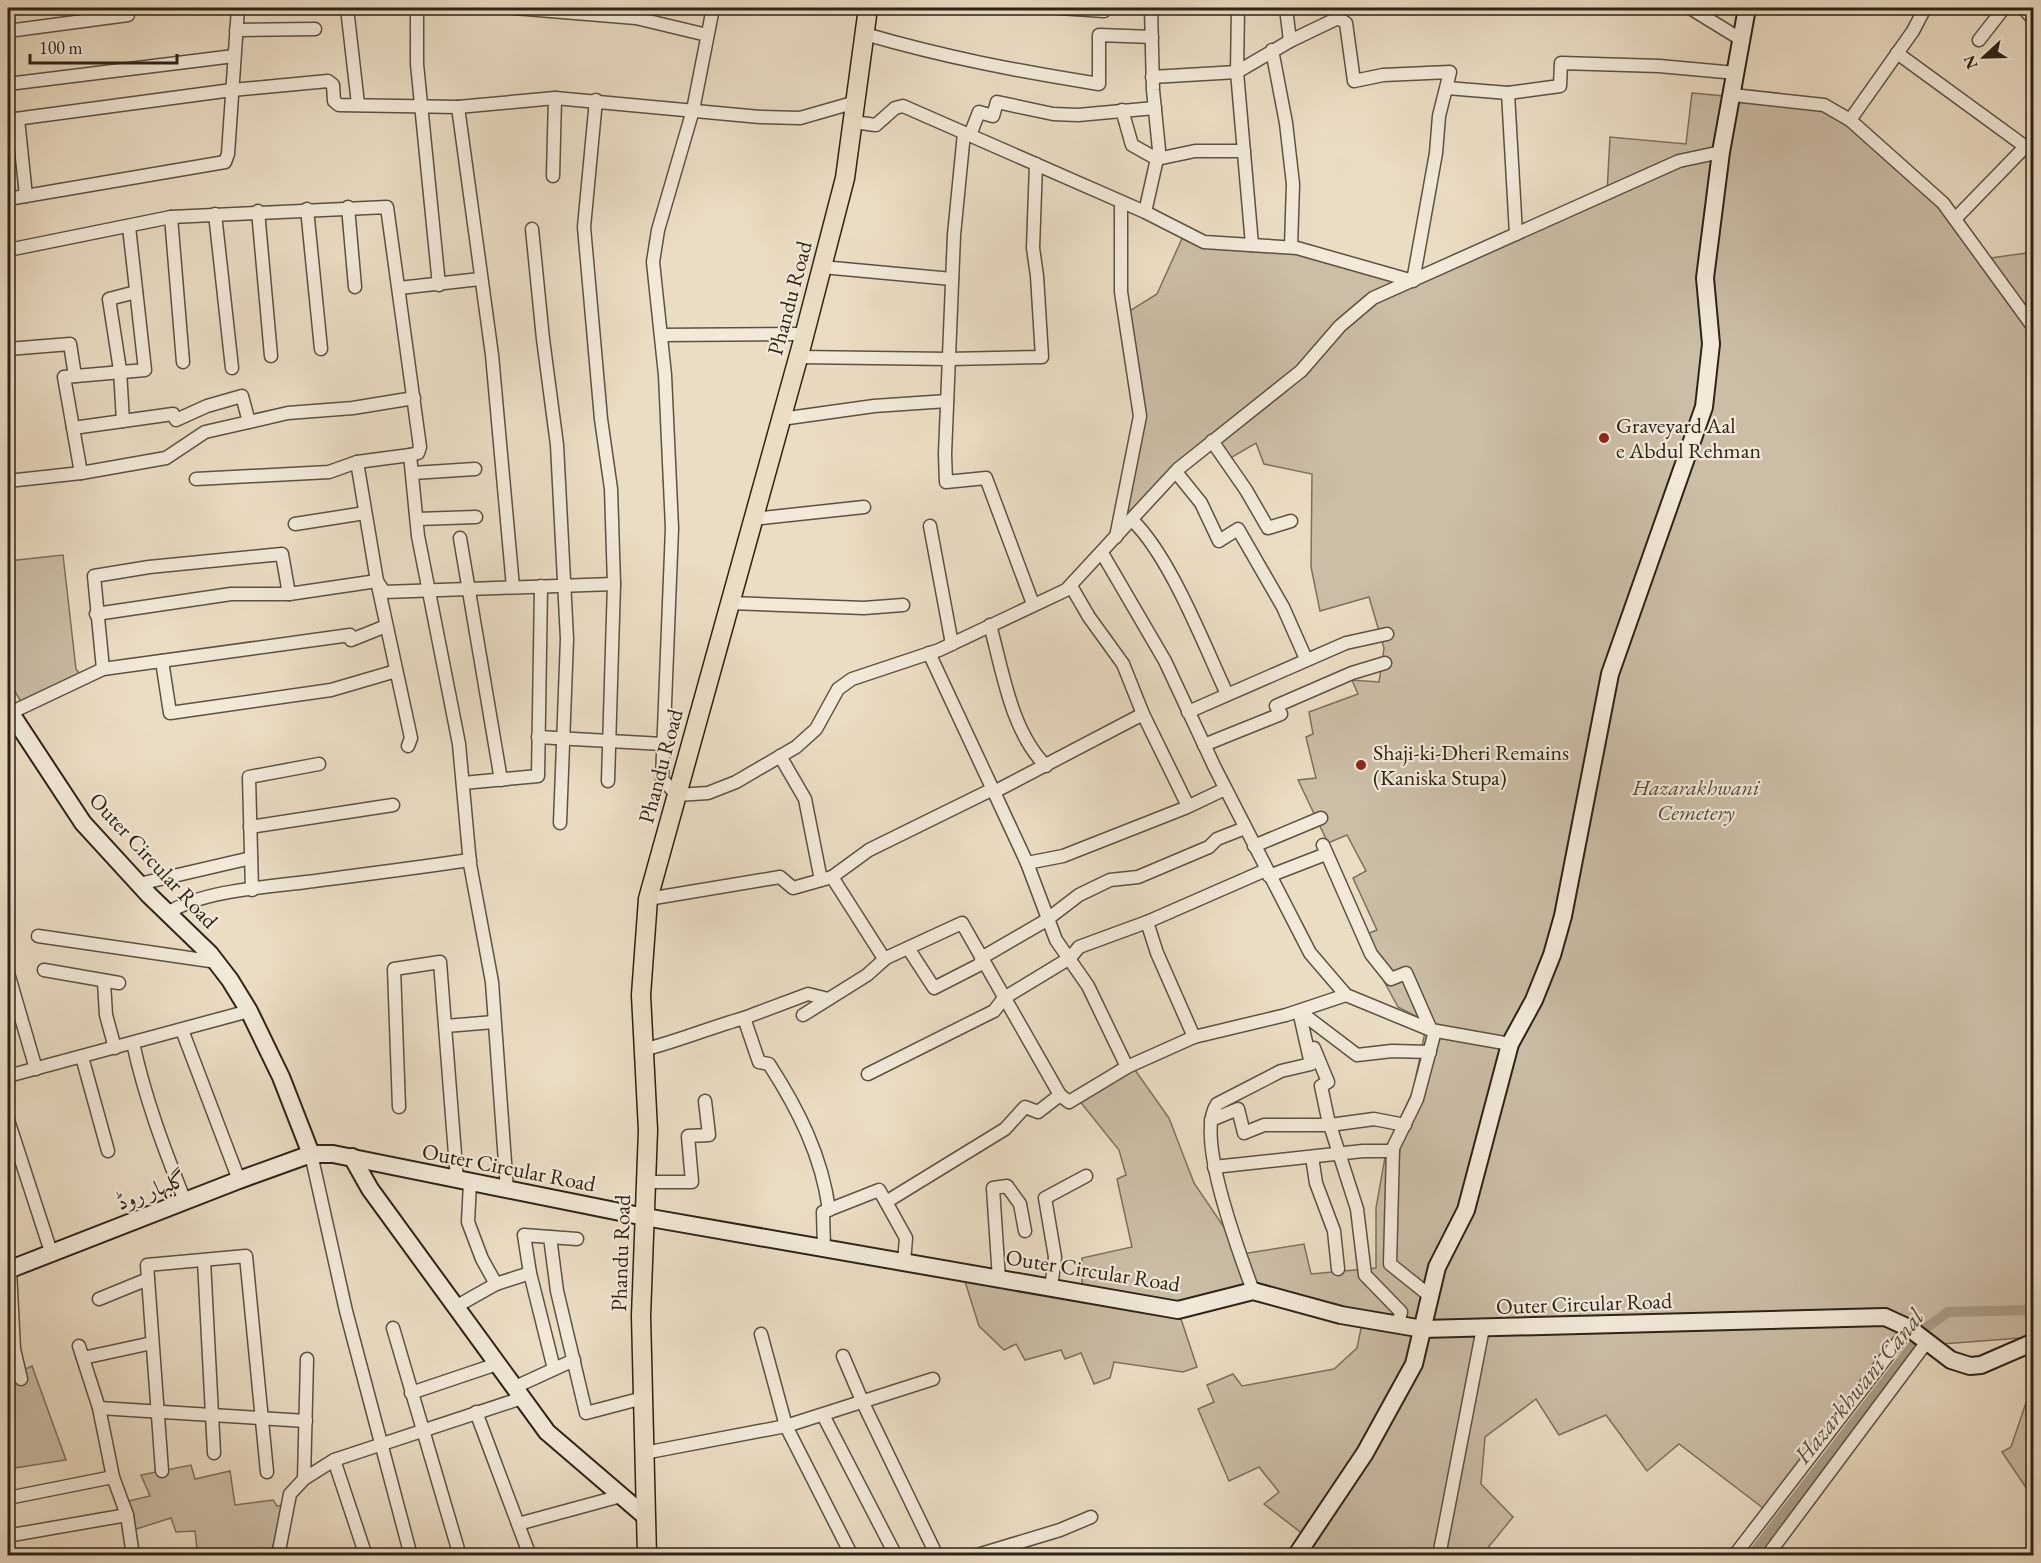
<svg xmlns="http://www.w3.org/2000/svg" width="2041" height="1563" font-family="'EB Garamond',Amiri,serif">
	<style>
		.green { fill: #cbbda6; stroke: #7c705e; stroke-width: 1.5 }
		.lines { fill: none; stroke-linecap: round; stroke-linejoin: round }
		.canal { stroke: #aa9e89; stroke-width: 10 }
		.street-casing { stroke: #5c5242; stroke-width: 15 }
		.secondary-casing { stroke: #2d2316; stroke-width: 20 }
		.primary-casing { stroke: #2d2316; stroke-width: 21 }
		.street { stroke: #f2e9d9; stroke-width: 12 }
		.secondary { stroke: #f2e9d9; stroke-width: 16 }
		.primary { stroke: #ebddc4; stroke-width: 18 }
		.poi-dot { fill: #8f2418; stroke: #f2e9d9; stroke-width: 2 }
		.labels { text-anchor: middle; stroke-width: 4.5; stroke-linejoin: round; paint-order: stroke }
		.street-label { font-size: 22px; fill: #2d2316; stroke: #f2e9d9 }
		.poi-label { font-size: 22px; fill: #2d2316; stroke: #f2e9d9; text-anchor: start }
		.park-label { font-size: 22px; font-style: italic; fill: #544a3a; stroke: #f2e9d9 }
		.water-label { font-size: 24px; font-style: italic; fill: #594e3e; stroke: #f2e9d9 }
	</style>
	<rect width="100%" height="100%" fill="#ebddc4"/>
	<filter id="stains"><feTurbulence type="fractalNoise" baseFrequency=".00333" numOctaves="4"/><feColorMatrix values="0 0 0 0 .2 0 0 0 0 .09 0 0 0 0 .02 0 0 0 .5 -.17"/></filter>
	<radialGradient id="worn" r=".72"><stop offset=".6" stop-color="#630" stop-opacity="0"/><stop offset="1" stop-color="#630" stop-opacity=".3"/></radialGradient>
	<g class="green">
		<polygon points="1692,93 1824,105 1943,203 1984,259 2033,252 2033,1337 1929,1345 1909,1328 1767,1511 1679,1444 1647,1471 1606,1415 1559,1435 1536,1399 1485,1437 1481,1484 1513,1517 1482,1555 1312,1555 1303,1546 1308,1538 1264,1504 1279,1492 1259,1467 1229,1481 1198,1409 1214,1402 1207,1385 1233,1374 1242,1386 1334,1369 1357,1348 1363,1319 1253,1291 1178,1310 1197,1367 1183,1372 1114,1362 1110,1378 1094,1384 1081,1353 1065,1359 1061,1350 1025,1360 1016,1344 1004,1350 979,1326 962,1272 1082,1293 1082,1258 1132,1247 1117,1179 1126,1175 1119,1150 1074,1094 1128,1060 1169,1118 1194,1183 1242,1254 1304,1244 1311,1274 1376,1268 1376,1208 1387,1146 1413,1091 1427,1022 1398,1007 1360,937 1377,930 1353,878 1366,871 1347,835 1328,843 1298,780 1316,778 1306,737 1313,734 1309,712 1358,694 1352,680 1379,682 1384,648 1369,597 1320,611 1311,567 1312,474 1264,464 1256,443 1227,460 1216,438 1116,538 1140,416 1123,315 1157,294 1185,232 1204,242 1297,248 1413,281 1607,193 1610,137 1686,144"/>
		<polygon points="63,555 76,669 83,678 23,705 8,680 8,561"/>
		<polygon points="32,1366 66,1460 8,1469 8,1377"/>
		<polygon points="2033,1382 2033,1498 2002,1452 2011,1447"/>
		<polygon points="191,1465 195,1479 230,1471 235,1505 273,1500 277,1506 288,1505 270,1554 263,1548 256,1555 175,1556 197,1549 195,1531 176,1532 171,1518 133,1530 124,1502 150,1496 141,1475"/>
	</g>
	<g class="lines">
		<polyline class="canal" points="1751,1556 1927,1327 1948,1312 2034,1310"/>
		<defs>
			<g id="street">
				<polyline points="347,8 358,104"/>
				<polyline points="417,8 417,64 439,285"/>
				<polyline points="514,8 636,18 707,35"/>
				<polyline points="713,8 693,110 658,230 653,262 665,375 672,528 662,779 677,795 708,793 736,782 796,747 816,729 838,689 852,679 939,650 1066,590 1178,469 1301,371 1340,326 1373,298 1679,161 1721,152"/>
				<polyline points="1059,8 1104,11 1105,8"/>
				<polyline points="1238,8 1237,72 1252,245"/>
				<polyline points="1286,8 1290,41"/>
				<polyline points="1690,8 1742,40"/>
				<polyline points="2023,8 2034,20"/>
				<polyline points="236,30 315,29"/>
				<polyline points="8,31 128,15"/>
				<path d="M865 34C944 57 1017 71 1099 84V35L1152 37"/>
				<polyline points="1979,40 2004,8"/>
				<polyline points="1272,50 1286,123 1293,184 1291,247"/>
				<polyline points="1897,53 2034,153"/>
				<polyline points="8,84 234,56"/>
				<polyline points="1447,88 1508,93 1560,86 1561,63 1659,66 1736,73"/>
				<polyline points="1508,93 1516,234"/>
				<polyline points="1733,95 1824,105 1850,120 1943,203 2034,328"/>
				<polyline points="596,100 584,227 601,419 611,489 614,584 608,781"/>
				<polyline points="458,107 492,355 513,587"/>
				<polyline points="1122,110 1132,145 1157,159 1195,151 1244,151"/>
				<polyline points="18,119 26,196"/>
				<polyline points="8,120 232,90 328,81 333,85 334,101 339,105 458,107 555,98 760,117 800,118 856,102"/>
				<polyline points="1850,120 1913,31 1925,8"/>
				<polyline points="853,122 876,125 895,108 903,106 1145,212 1204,242 1297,248 1413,281 1436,153 1439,116 1450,72 1383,75 1354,81 1346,23 1338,18 1290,41 1237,72 1152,77"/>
				<polyline points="964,133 954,235 945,454 946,482 986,478 1033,604"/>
				<polyline points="970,135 979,112 993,116 997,102 1053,114 1078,115 1155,108"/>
				<polyline points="553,176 555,98"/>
				<polyline points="8,199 225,162 228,154 238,8"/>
				<polyline points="348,207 355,287"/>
				<polyline points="307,209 321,349"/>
				<polyline points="258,211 271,356"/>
				<polyline points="1145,212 1159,150 1153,90 1151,8"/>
				<polyline points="215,214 232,368"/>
				<polyline points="171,217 183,362"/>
				<polyline points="1955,219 2025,147"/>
				<polyline points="532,229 543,339 557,445 567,639 560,823"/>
				<polyline points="8,250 171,217 387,207 420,447 418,453 410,455 357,462 377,581 411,738 408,746"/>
				<polyline points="822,267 952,279"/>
				<polyline points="399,288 480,279"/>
				<polyline points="661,335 805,334"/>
				<polyline points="8,341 8,349 70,344 75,376"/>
				<polyline points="799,357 949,359 1042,357 1037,276 1033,248 1036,164"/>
				<polyline points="781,419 874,406 947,401"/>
				<polyline points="123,421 120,370 109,299 136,292"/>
				<polyline points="73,428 173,414 176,420 207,406 242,396 249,422"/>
				<polyline points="1212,441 1246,490 1268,528 1291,521"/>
				<polyline points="410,455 418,536 459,744 470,864 492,982 507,1190"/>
				<polyline points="1176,472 1201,503 1219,541 1238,529 1283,607 1306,659"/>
				<polyline points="81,473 166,458 205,432 288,413 353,408 414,398"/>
				<polyline points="413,473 475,469"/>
				<polyline points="196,479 329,472 357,462"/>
				<polyline points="8,481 81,473 64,377 145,370 129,227"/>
				<polyline points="417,519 476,517"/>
				<polyline points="753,519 864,507"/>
				<path d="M1132 520C1170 556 1204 645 1227 694"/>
				<polyline points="295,524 365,513"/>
				<polyline points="930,526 952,644"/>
				<polyline points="1116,537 1140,416 1121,292 1121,202"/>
				<polyline points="460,538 501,780"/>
				<polyline points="1102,553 1165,661 1215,768 1310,953 1346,995 1431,1030 1510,1044"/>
				<polyline points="1071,586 1089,617 1123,664 1143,714"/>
				<polyline points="730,603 864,608 903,605"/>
				<polyline points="96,614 231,594 289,594 377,581 384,592 614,584"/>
				<path d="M990 625C1003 672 1011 731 1046 766"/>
				<polyline points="929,653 994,792 1143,714 1188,806"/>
				<polyline points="162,661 170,713 331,690 396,671"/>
				<polyline points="103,669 94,576 149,567 282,554 289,594"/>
				<polyline points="1188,712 1346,643 1387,634"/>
				<polyline points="10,713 103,669 350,635 351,640 386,626"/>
				<polyline points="538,737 663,744"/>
				<polyline points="1204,745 1281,714 1276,706 1352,673 1385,663"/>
				<polyline points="780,756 805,799 821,880"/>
				<polyline points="463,783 538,776 541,586"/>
				<polyline points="994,792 1027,863 1056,940 1088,986 1127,1067"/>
				<polyline points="250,827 393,805"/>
				<polyline points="1323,845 1371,954 1391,979 1406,973 1431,1030"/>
				<polyline points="1254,846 1321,818"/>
				<polyline points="1027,863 1063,856 1185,808 1225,789"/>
				<polyline points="1269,876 1326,854"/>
				<polyline points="832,877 883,957 886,958"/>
				<polyline points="139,884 251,858"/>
				<polyline points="252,890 249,777 319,764"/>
				<polyline points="648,899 780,877 793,888 832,877 869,850 993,789"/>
				<path d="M168 913C201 891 266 887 306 882 360 875 415 868 470 860"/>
				<polyline points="1147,922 1157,953 1194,1037"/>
				<polyline points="38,936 217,962"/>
				<polyline points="908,948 934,988 979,965 983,957 1045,921 1079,895 1110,880 1138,877 1209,847 1217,839 1245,828"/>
				<polyline points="44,970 119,983"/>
				<polyline points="8,973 36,1069"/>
				<polyline points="104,982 106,1015 115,1048"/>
				<polyline points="803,1015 867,975 886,958 962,923 1060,1095 1038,1112 1025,1107 1005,1129 886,1202 906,1238 904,1262"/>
				<polyline points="744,1018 808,994 828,999"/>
				<polyline points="446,1026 494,1022"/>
				<polyline points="182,1030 239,1180"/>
				<path d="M133 1043C145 1098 164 1149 185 1201"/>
				<polyline points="1314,1048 1328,1082 1321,1086 1328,1119 1357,1209 1365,1275 1401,1312 1398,1325"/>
				<path d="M643 1050C678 1041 709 1028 744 1018L759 1062 769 1064C798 1109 822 1156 829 1210"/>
				<polyline points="82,1057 108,1151"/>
				<polyline points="868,1074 994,1011 1004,998 1070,958 1079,947 1147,922 1266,870"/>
				<polyline points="8,1076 249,1011"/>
				<polyline points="1060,1095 1069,1102 1127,1067 1194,1037 1286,1015 1346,995"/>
				<polyline points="399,1107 394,969 440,962 457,1180"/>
				<polyline points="8,1120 52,1255"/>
				<polyline points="1211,1120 1238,1109 1244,1133 1264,1125 1330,1125 1374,1119 1405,1125"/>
				<polyline points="311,1154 346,1311 411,1556"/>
				<polyline points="1312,1157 1316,1183 1334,1231 1338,1269"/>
				<polyline points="1214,1167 1363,1151 1393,1151"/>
				<polyline points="646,1182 692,1182 688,1136 709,1135 705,1101"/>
				<polyline points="550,1237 577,1239"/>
				<polyline points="824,1248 823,1212 879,1190 886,1202"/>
				<polyline points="204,1261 214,1453"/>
				<polyline points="10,1270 14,1349 21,1379"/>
				<polyline points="999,1279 993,1188 1007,1186 1020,1204 1025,1231"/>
				<polyline points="496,1284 530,1273"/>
				<polyline points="1051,1288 1055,1257 1045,1198 1086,1176"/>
				<path d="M1253 1291C1240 1254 1194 1136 1217 1104L1281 1071 1311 1064 1299 1011 1357 1055 1392 1051 1430 1052"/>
				<polyline points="1430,1296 1390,1264 1393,1148 1417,1099 1435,1031"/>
				<polyline points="99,1299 148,1279"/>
				<polyline points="457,1306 496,1284 482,1259 468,1222 470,1183"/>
				<polyline points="393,1328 460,1556"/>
				<polyline points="761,1334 786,1426 852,1556"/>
				<polyline points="79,1346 99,1408 113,1477 127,1515 133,1556"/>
				<polyline points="843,1356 863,1403 937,1556"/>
				<polyline points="83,1358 152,1343"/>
				<polyline points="554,1369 530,1273 524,1235 550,1237 557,1291 586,1413 643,1398"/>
				<polyline points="513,1388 574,1360"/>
				<polyline points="411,1393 497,1364"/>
				<polyline points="99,1408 306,1421"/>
				<polyline points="476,1412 530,1556"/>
				<polyline points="823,1415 896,1556"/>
				<polyline points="644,1453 786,1426 933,1379"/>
				<polyline points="334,1460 366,1556"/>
				<polyline points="162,1471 147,1265 246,1256 267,1472"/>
				<polyline points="304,1479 334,1460 522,1398"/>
				<polyline points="8,1498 113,1477"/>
				<polyline points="518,1524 621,1496"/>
				<polyline points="8,1534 12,1535 127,1515"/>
				<polyline points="278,1556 290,1494 304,1479 307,1359"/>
				<polyline points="974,1556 1060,1530 1091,1517"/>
				<polyline points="1439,1556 1483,1328"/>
				<polyline points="1734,1556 1909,1328"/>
				<polyline points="1767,1556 1926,1343"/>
			</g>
			<g id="secondary">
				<polyline points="8,709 83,823 149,895 210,954 230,980 249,1011 281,1077 311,1154"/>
				<polyline points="352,1157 370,1189 547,1432 646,1517"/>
				<polyline points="8,1270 239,1180 311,1154 333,1154 645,1217 1178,1310 1253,1291 1341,1315 1423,1329 1885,1317 1909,1328 1951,1360 1970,1366 1981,1365 2034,1342"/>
				<polyline points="1296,1556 1365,1453 1414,1364 1437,1267 1466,1210 1510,1044 1534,1000 1552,955 1563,916 1610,674 1704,407 1711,344 1705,278 1721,152 1747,8"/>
			</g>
			<polyline id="primary" points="647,1556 641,1316 648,1130 641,995 648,899 802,344 845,178 868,8"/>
		</defs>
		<use href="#street" class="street-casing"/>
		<use href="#secondary" class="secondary-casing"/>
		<use href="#primary" class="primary-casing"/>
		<use href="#street" class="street"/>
		<use href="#secondary" class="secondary"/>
		<use href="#primary" class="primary"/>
	</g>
	<g class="poi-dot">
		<circle cx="1604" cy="438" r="6"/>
		<circle cx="1361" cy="765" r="6"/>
	</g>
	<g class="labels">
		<g class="street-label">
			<text transform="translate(789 298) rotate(-75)" y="8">Phandu Road</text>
			<text transform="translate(660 766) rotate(-75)" y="8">Phandu Road</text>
			<text transform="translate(154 860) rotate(47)" y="8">Outer Circular Road</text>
			<text transform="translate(509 1167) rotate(11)" y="8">Outer Circular Road</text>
			<text transform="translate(151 1190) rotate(-21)" y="8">گلبہار روڈ</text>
			<text transform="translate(620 1253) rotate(-88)" y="8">Phandu Road</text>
			<text transform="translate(1093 1270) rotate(9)" y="8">Outer Circular Road</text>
			<text transform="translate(1584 1303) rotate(-2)" y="8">Outer Circular Road</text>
		</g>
		<g class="poi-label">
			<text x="1616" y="433">Graveyard Aal<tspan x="1616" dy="25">e Abdul Rehman</tspan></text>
			<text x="1373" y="760">Shaji-ki-Dheri Remains<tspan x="1373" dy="25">(Kaniska Stupa)</tspan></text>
		</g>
		<g class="park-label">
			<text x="1696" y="795">Hazarakhwani<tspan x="1696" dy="25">Cemetery</tspan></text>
		</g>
		<g class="water-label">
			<text transform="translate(1859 1386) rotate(-51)" y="8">Hazarkhwani Canal</text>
		</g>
	</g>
	<rect width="2041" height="1563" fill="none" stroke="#ebddc4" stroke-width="30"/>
	<rect x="9" y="9" width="2023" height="1545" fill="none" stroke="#2d2316" stroke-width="3"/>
	<rect x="15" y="15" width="2011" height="1533" fill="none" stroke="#2d2316" stroke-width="1.5"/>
	<g transform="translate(1984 57) rotate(248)" stroke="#f2e9d9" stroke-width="4.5" paint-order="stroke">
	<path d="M0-4.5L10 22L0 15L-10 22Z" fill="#2d2316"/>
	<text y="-9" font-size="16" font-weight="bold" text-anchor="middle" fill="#2d2316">N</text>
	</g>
	<path d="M30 54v9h147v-9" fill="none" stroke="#2d2316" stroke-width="3"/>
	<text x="39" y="54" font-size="18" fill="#2d2316" stroke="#f2e9d9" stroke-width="4.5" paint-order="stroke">100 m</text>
	<rect width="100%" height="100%" filter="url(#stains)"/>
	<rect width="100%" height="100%" fill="url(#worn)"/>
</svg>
